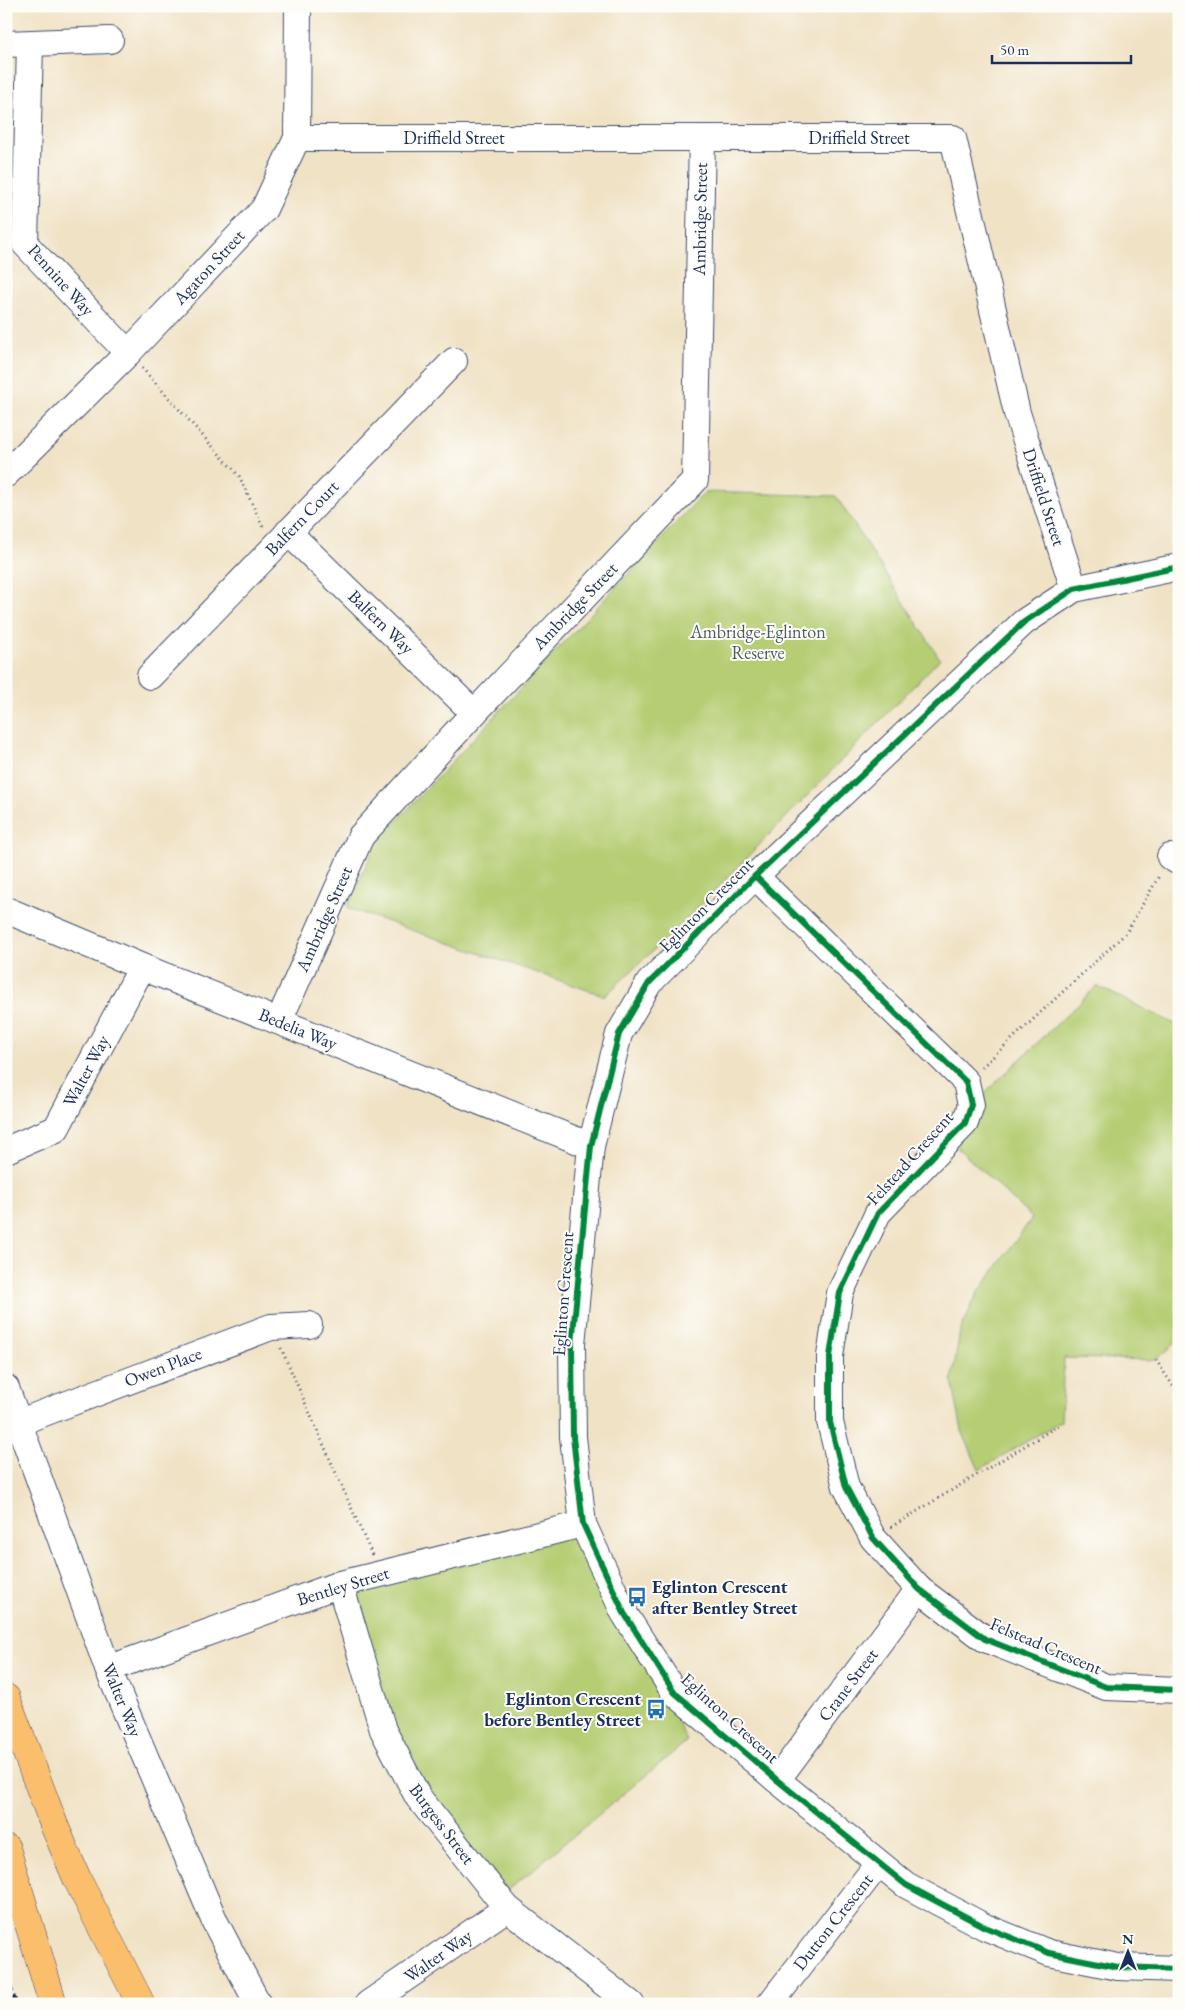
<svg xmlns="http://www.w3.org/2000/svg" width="1185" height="2010" font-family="'EB Garamond',serif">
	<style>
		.green { fill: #b5cd73; stroke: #687e68 }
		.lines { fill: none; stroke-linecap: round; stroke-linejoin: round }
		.minor-casing { stroke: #3b4a6d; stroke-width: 28 }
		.highway-casing { stroke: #3b4a6d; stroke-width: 29 }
		.path { stroke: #3b4a6d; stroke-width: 3; stroke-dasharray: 1 4; stroke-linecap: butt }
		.minor { stroke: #fff; stroke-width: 26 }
		.highway { stroke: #fabe6d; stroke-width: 28 }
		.rail { stroke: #1b2f5e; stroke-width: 4; stroke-dasharray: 8 4; stroke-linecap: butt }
		.cycleway-casing { stroke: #fdfcf7; stroke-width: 9 }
		.cycleway { stroke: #00873e; stroke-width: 6 }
		.labels { text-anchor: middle; stroke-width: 4; stroke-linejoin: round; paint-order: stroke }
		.street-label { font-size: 18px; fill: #1b2f5e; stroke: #fdfcf7 }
		.park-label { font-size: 18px; fill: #495e64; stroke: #fdfcf7 }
		.poi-label { font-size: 18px; font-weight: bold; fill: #1b2f5e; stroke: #fdfcf7; text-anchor: start }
	</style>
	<rect width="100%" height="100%" fill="#fdfcf7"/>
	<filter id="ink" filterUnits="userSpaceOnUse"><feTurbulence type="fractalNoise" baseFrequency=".02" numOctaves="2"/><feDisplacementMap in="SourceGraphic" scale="10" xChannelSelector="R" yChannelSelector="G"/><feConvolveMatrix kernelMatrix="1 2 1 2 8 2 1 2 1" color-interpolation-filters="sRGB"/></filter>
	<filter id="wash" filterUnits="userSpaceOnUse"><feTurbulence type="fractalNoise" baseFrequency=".0096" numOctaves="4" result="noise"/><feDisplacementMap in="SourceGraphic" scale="20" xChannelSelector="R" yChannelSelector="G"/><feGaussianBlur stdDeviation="1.12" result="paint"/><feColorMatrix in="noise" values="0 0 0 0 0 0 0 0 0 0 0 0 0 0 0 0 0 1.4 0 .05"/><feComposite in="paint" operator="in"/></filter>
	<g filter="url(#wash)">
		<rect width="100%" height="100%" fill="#f0e2c5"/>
		<g class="green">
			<polygon points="705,492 836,496 940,659 698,908 605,996 347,908 376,843"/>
			<polygon points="1097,986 1179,1026 1179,1340 1156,1360 1064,1358 1061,1421 979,1470 962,1431 952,1380 960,1331 977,1294 1032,1218 948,1139 989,1089"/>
			<polygon points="583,1524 687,1741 499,1898 418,1797 340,1584"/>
		</g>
	</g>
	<g filter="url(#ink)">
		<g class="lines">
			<defs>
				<g id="minor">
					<polyline points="6,44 110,40"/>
					<polyline points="30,44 25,244 128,353"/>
					<polyline points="297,138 953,138 1017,413 1074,589"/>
					<polyline points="6,474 128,353 264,209 297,138 298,6"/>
					<polyline points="288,532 474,713"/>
					<polyline points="1179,567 1074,589 1024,622 755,876 649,983 619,1034 591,1146 572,1344 573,1437 583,1524 624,1613 674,1692 777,1780 906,1885 985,1927 1049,1953 1118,1967 1179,1969"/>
					<polyline points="150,676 454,361"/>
					<polyline points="1170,857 1179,862"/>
					<polyline points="755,876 966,1082 971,1105 965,1123 878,1213 840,1293 830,1356 830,1422 846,1487 873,1538 919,1589 985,1639 1106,1687 1179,1690"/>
					<polyline points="6,910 142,967 591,1146"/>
					<polyline points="279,1021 361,836 474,713 695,480 702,138"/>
					<polyline points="6,1150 56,1129 142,967"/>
					<polyline points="6,1388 108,1669 215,1922 258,2004"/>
					<polyline points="20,1422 271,1327 309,1325"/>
					<polyline points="340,1584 383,1730 418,1797 507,1908 631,2004"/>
					<polyline points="108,1669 340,1584 583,1524"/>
					<polyline points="777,1780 919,1589"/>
					<polyline points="368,2004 507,1908"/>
					<polyline points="770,2004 878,1864"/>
				</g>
				<g id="highway">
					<polyline points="6,1698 54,1825 78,1881 141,2004"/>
					<polyline points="6,1848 53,2004"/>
				</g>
			</defs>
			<use href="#minor" class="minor-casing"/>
			<use href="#highway" class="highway-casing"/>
			<g class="path">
				<polyline points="142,368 239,476 263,527"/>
				<polyline points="982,1067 1126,933 1159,876"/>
				<polyline points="281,1348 372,1555"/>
				<polyline points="1156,1360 1179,1395"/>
				<polyline points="891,1527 1061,1424"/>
			</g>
			<use href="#minor" class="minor"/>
			<use href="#highway" class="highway"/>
			<polyline class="rail" points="6,1973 16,2004"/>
			<defs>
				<g id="cycleway">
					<polyline points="1179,567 1074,589 1024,622 755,876 649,983 619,1034 591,1146 572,1344 573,1437 583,1524 624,1613 674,1692 777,1780 906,1885 985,1927 1049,1953 1118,1967 1179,1969"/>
					<polyline points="755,876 966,1082 971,1105 965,1123 878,1213 840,1293 830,1356 830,1422 846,1487 873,1538 919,1589 985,1639 1106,1687 1179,1690"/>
				</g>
			</defs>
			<use href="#cycleway" class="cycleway-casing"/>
			<use href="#cycleway" class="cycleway"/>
		</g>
	</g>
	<defs>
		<symbol id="bus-bare" viewBox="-9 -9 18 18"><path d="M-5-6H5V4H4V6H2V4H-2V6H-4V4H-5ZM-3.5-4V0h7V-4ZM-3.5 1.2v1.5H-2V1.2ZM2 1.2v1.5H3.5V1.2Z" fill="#1f6fb2" stroke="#fdfcf7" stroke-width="2.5" paint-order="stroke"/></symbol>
	</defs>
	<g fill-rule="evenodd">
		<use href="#bus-bare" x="623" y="1583" width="28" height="28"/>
		<use href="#bus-bare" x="642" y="1695" width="28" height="28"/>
	</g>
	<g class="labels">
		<g class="street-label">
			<text x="454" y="144">Driffield Street</text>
			<text x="859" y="144">Driffield Street</text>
			<text transform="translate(700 219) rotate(-89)" y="6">Ambridge Street</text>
			<text transform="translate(209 267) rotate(-47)" y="6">Agaton Street</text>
			<text transform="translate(61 280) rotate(48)" y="6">Pennine Way</text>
			<text transform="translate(1044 497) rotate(72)" y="6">Driffield Street</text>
			<text transform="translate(302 518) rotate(-46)" y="6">Balfern Court</text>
			<text transform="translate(575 606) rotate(-46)" y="6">Ambridge Street</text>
			<text transform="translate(381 622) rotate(44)" y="6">Balfern Way</text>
			<text transform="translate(706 905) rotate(-45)" y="6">Eglinton Crescent</text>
			<text transform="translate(324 919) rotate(-66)" y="6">Ambridge Street</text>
			<text transform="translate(298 1029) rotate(22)" y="6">Bedelia Way</text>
			<text transform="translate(86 1071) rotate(-62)" y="6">Walter Way</text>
			<text transform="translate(910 1158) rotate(-48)" y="6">Felstead Crescent</text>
			<text transform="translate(563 1294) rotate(-86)" y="6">Eglinton Crescent</text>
			<text transform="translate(163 1367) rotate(-21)" y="6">Owen Place</text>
			<text transform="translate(343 1586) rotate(-17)" y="6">Bentley Street</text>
			<text transform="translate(1046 1646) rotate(23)" y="6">Felstead Crescent</text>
			<text transform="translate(848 1685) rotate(-53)" y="6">Crane Street</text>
			<text transform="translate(122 1700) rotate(68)" y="6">Walter Way</text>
			<text transform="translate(730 1718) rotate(42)" y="6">Eglinton Crescent</text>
			<text transform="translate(442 1824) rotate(53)" y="6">Burgess Street</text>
			<text transform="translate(833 1922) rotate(-52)" y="6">Dutton Crescent</text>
			<text transform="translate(438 1956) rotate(-35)" y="6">Walter Way</text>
		</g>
		<g class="park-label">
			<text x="758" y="638">Ambridge-Eglinton<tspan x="758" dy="21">Reserve</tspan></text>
		</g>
		<g class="poi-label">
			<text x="652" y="1593">Eglinton Crescent<tspan x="652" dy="21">after Bentley Street</tspan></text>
			<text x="641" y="1705" text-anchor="end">Eglinton Crescent<tspan x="641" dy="21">before Bentley Street</tspan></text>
		</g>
	</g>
	<rect width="1185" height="2010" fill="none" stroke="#fdfcf7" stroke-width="25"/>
	<g transform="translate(1128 1952)" stroke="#fdfcf7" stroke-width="4" paint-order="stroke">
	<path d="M0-4L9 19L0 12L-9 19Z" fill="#1b2f5e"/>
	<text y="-8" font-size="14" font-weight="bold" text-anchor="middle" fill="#1b2f5e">N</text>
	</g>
	<path d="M992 55v8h139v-8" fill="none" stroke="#1b2f5e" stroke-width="2.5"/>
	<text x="1000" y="55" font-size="15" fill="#1b2f5e" stroke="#fdfcf7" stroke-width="4" paint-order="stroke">50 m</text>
</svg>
